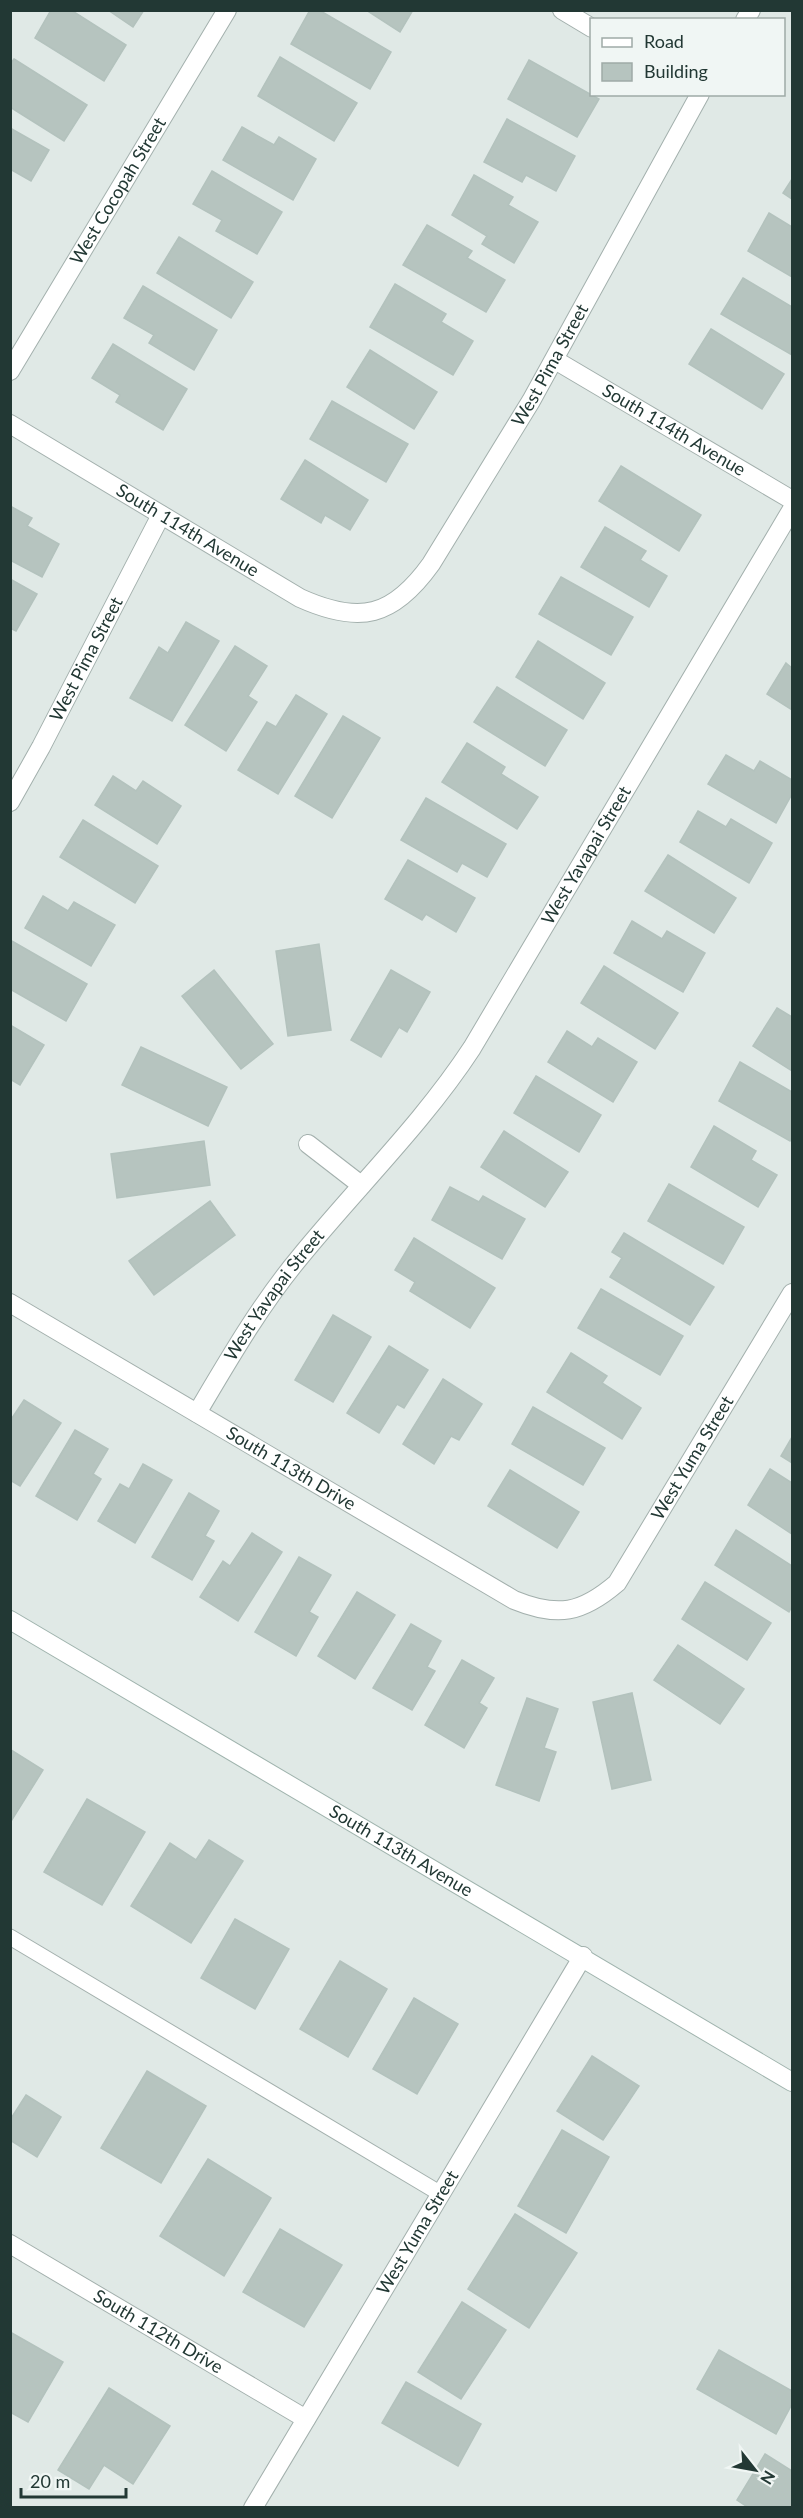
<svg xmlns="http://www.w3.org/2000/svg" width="803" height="2518" font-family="Lato,sans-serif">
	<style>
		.building { fill: #b6c4bf; stroke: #b3c2bd; stroke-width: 1.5 }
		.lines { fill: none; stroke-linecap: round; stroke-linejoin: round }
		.lane-casing { stroke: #a3b0ad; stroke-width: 17 }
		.street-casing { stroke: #a3b0ad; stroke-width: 20 }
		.secondary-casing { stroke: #a0b4ae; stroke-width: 20 }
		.lane { stroke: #fff; stroke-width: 15 }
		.street { stroke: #fff; stroke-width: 18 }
		.secondary { stroke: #fff; stroke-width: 18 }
		.labels { text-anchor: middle; stroke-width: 4.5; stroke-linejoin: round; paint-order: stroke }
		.street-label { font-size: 18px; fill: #223834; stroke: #f0f6f4 }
	</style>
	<rect width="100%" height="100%" fill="#e0e9e6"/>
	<g class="building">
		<polygon points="51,10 71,10 126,45 104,81 35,38"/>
		<polygon points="108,10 144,10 133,27"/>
		<polygon points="310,10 319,10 391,52 370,89 291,44"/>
		<polygon points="366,10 413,10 400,32"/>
		<polygon points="280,57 357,103 334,141 258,96"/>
		<polygon points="14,59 87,105 64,141 10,107 10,64"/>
		<polygon points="529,60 599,99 577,137 508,99"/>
		<polygon points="507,119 575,156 556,191 526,175 522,182 484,162"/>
		<polygon points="242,127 274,145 279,137 316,159 293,200 223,160"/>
		<polygon points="10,128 49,150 31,181 10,169"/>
		<polygon points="212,171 282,212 257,254 216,231 222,220 193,204"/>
		<polygon points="474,175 513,197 508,205 538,222 514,263 482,244 487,236 452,215"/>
		<polygon points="792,179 792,199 783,193"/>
		<polygon points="769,213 792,227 792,277 748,251"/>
		<polygon points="427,225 472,251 467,258 505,280 486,312 403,265"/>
		<polygon points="179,237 253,282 231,318 157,273"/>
		<polygon points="743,278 792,307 792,355 721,314"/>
		<polygon points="395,284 446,314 441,322 473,341 453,375 370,327"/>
		<polygon points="143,286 217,330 194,370 149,343 154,335 124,318"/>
		<polygon points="711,329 784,374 762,409 689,364"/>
		<polygon points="113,344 187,389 163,430 116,402 120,395 92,378"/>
		<polygon points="370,350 437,392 414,429 347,387"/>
		<polygon points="332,401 408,444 386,482 310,439"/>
		<polygon points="305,460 368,500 350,530 325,515 321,523 281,499"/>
		<polygon points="621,466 701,515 679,551 599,501"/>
		<polygon points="10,506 32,518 27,526 59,544 42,577 10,560"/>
		<polygon points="605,527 646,551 640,560 667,576 649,607 581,567"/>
		<polygon points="561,577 633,617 611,655 539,614"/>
		<polygon points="10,579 37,594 16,631 10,628"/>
		<polygon points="186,622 219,641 172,721 130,698 159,647 168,653"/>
		<polygon points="538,641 605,683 583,719 516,677"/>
		<polygon points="235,646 267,666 248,696 257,702 226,751 185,725"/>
		<polygon points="786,663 792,668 792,710 767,694"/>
		<polygon points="497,687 567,730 545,766 474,722"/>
		<polygon points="296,695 327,714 278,794 238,770 267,722 276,727"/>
		<polygon points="343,716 380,738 332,818 295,796"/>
		<polygon points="467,743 505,767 501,774 538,797 517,829 442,782"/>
		<polygon points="726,755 754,771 760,761 792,780 792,794 776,823 708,784"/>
		<polygon points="113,776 136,791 143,781 181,806 157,844 95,805"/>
		<polygon points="426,798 506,844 487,877 462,863 457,872 401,840"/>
		<polygon points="698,811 726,827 731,819 772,843 749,883 680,842"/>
		<polygon points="83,820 158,866 135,903 60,857"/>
		<polygon points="668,855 736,898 714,933 645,891"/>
		<polygon points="408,860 475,898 456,932 426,914 422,920 385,899"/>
		<polygon points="43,896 68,911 74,902 115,925 91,966 25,928"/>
		<polygon points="632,921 662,939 667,931 705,953 683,992 614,953"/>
		<polygon points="10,940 87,984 66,1021 10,989"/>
		<polygon points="319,944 331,1030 288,1036 276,951"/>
		<polygon points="604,966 678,1013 655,1049 581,1003"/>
		<polygon points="214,970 273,1044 241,1069 182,996"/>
		<polygon points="391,970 430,992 407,1032 399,1027 381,1057 351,1040"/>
		<polygon points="777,1008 792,1017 792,1071 753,1046"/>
		<polygon points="10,1025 44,1045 20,1085 10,1079"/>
		<polygon points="567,1031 592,1047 598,1038 637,1062 613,1102 548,1062"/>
		<polygon points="141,1047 227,1087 208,1126 122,1085"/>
		<polygon points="740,1062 792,1092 792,1137 790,1141 719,1101"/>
		<polygon points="536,1076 601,1115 579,1152 514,1113"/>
		<polygon points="714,1126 756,1151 751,1160 777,1175 758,1207 691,1167"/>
		<polygon points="504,1131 568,1172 545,1207 481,1167"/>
		<polygon points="204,1141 210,1185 117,1198 111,1154"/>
		<polygon points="669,1184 744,1227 723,1264 648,1221"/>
		<polygon points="450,1187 479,1202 483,1196 525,1219 502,1259 432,1220"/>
		<polygon points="210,1201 235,1235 154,1295 129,1261"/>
		<polygon points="624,1233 714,1287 690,1325 610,1277 622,1258 612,1252"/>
		<polygon points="414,1238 495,1288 470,1328 410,1291 415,1282 395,1270"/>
		<polygon points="601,1289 683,1336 660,1375 578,1328"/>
		<polygon points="333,1315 371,1337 333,1402 295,1380"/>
		<polygon points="389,1346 428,1370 404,1408 397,1404 379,1433 347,1413"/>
		<polygon points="571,1353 607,1376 602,1383 641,1408 622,1439 547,1392"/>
		<polygon points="443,1379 482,1404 459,1440 451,1436 434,1464 403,1444"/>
		<polygon points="24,1400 61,1423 20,1486 10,1480 10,1421"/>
		<polygon points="533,1407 605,1448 583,1485 512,1444"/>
		<polygon points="75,1430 108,1449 93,1474 101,1479 77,1520 36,1496"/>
		<polygon points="792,1437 792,1463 781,1456"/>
		<polygon points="143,1464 172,1480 135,1543 98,1521 120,1484 129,1489"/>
		<polygon points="770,1469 792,1483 792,1534 748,1505"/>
		<polygon points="510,1470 579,1512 557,1548 488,1506"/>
		<polygon points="189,1493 219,1511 205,1536 214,1541 192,1580 152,1557"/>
		<polygon points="736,1530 792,1566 792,1606 789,1612 715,1565"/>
		<polygon points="252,1533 282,1552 238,1621 200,1597 223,1561 230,1566"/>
		<polygon points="299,1557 331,1575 309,1612 318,1617 296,1656 255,1632"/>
		<polygon points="705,1582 771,1623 747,1660 682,1619"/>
		<polygon points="357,1592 395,1615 355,1679 318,1656"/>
		<polygon points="411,1624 441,1641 427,1667 435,1671 412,1710 373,1688"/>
		<polygon points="678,1645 744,1689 720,1724 654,1680"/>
		<polygon points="462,1660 494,1678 479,1703 487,1708 464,1748 425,1725"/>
		<polygon points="632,1693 651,1780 612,1789 593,1702"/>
		<polygon points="527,1698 558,1709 544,1748 556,1752 539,1801 496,1785"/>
		<polygon points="11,1750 43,1770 10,1823 10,1751"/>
		<polygon points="87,1799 145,1832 102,1905 44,1872"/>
		<polygon points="209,1840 243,1861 191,1943 131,1906 170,1843 196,1860"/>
		<polygon points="235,1919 289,1949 255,2009 201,1978"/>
		<polygon points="340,1961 387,1989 348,2057 300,2029"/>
		<polygon points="414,1998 458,2024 417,2094 373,2069"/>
		<polygon points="592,2056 639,2086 603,2140 557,2111"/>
		<polygon points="147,2071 206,2106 161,2183 101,2148"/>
		<polygon points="26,2095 61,2117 37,2157 10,2140 10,2120"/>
		<polygon points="562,2130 609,2157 566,2233 518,2206"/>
		<polygon points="208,2159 271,2198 224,2276 160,2236"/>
		<polygon points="515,2214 577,2253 529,2328 468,2289"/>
		<polygon points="280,2229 342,2265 304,2327 243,2292"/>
		<polygon points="462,2302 506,2330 461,2399 418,2372"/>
		<polygon points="10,2332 63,2362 28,2422 10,2412"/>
		<polygon points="719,2350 792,2391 792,2404 776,2434 697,2389"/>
		<polygon points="406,2382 481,2424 458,2466 382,2423"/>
		<polygon points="109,2388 170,2426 133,2484 104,2465 89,2489 58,2470"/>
		<polygon points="765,2454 792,2471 792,2508 749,2508 737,2500"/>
	</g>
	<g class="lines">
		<defs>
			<polyline id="lane" points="10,1937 441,2194"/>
			<g id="street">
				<polyline points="562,10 592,28"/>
				<polyline points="745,20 751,10"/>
				<path id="s1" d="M555 360 792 500"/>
				<path id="s2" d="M10 371 227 10"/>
				<path id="s3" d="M10 424 300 598C360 625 393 617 431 564L531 401 700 94"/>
				<path id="s4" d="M10 802 41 747 161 515"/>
				<polyline points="308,1144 361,1185"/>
				<path id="s5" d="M10 1303 514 1600C558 1618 582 1613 617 1583L792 1293"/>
				<path id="s6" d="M197 1413C229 1359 260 1305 300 1257 357 1187 423 1123 472 1048L792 509"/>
				<path id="s7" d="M10 2244 306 2419"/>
				<path id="s8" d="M253 2508 583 1956"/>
			</g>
			<g id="secondary">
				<path id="s9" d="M10 1620 792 2082"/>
			</g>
		</defs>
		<use href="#lane" class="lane-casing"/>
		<use href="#street" class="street-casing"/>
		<use href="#secondary" class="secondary-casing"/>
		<use href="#lane" class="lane"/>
		<use href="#street" class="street"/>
		<use href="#secondary" class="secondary"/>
	</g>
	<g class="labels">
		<g class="street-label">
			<text dy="6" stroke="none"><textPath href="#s2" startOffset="210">West Cocopah Street</textPath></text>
			<text dy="6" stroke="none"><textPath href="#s3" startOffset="722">West Pima Street</textPath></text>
			<text dy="6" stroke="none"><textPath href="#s1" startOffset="138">South 114th Avenue</textPath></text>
			<text dy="6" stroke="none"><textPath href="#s3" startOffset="207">South 114th Avenue</textPath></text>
			<text dy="6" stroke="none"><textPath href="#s4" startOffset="162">West Pima Street</textPath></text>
			<text dy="6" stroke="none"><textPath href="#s6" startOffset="682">West Yavapai Street</textPath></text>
			<text dy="6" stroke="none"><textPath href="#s6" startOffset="141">West Yavapai Street</textPath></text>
			<text dy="6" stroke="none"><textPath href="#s5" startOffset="843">West Yuma Street</textPath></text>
			<text dy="6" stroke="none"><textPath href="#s5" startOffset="326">South 113th Drive</textPath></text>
			<text dy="6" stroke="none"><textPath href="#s9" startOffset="454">South 113th Avenue</textPath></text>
			<text dy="6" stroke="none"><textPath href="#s8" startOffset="321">West Yuma Street</textPath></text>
			<text dy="6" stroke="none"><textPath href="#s7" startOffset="172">South 112th Drive</textPath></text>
		</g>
	</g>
	<rect width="803" height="2518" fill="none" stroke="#223834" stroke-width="24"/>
	<rect x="590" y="18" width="195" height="78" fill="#f0f6f4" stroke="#9eaaa7" stroke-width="1.5"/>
	<rect x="602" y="38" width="30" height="9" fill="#ffffff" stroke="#9eaaa7" stroke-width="1.5"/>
	<text x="644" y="48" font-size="18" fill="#223834">Road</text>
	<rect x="602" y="63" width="30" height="18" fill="#b6c4bf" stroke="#9eaaa7" stroke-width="1.5"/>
	<text x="644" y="78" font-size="18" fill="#223834">Building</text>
	<g transform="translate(755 2470) rotate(121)" stroke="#f0f6f4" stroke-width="4.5" paint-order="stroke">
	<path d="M0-4.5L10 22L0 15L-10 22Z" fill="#223834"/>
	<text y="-9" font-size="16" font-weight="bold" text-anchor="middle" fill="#223834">N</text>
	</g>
	<path d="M21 2488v9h105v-9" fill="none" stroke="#223834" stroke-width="3"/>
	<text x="30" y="2488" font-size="18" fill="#223834" stroke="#f0f6f4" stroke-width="4.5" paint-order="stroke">20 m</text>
</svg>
